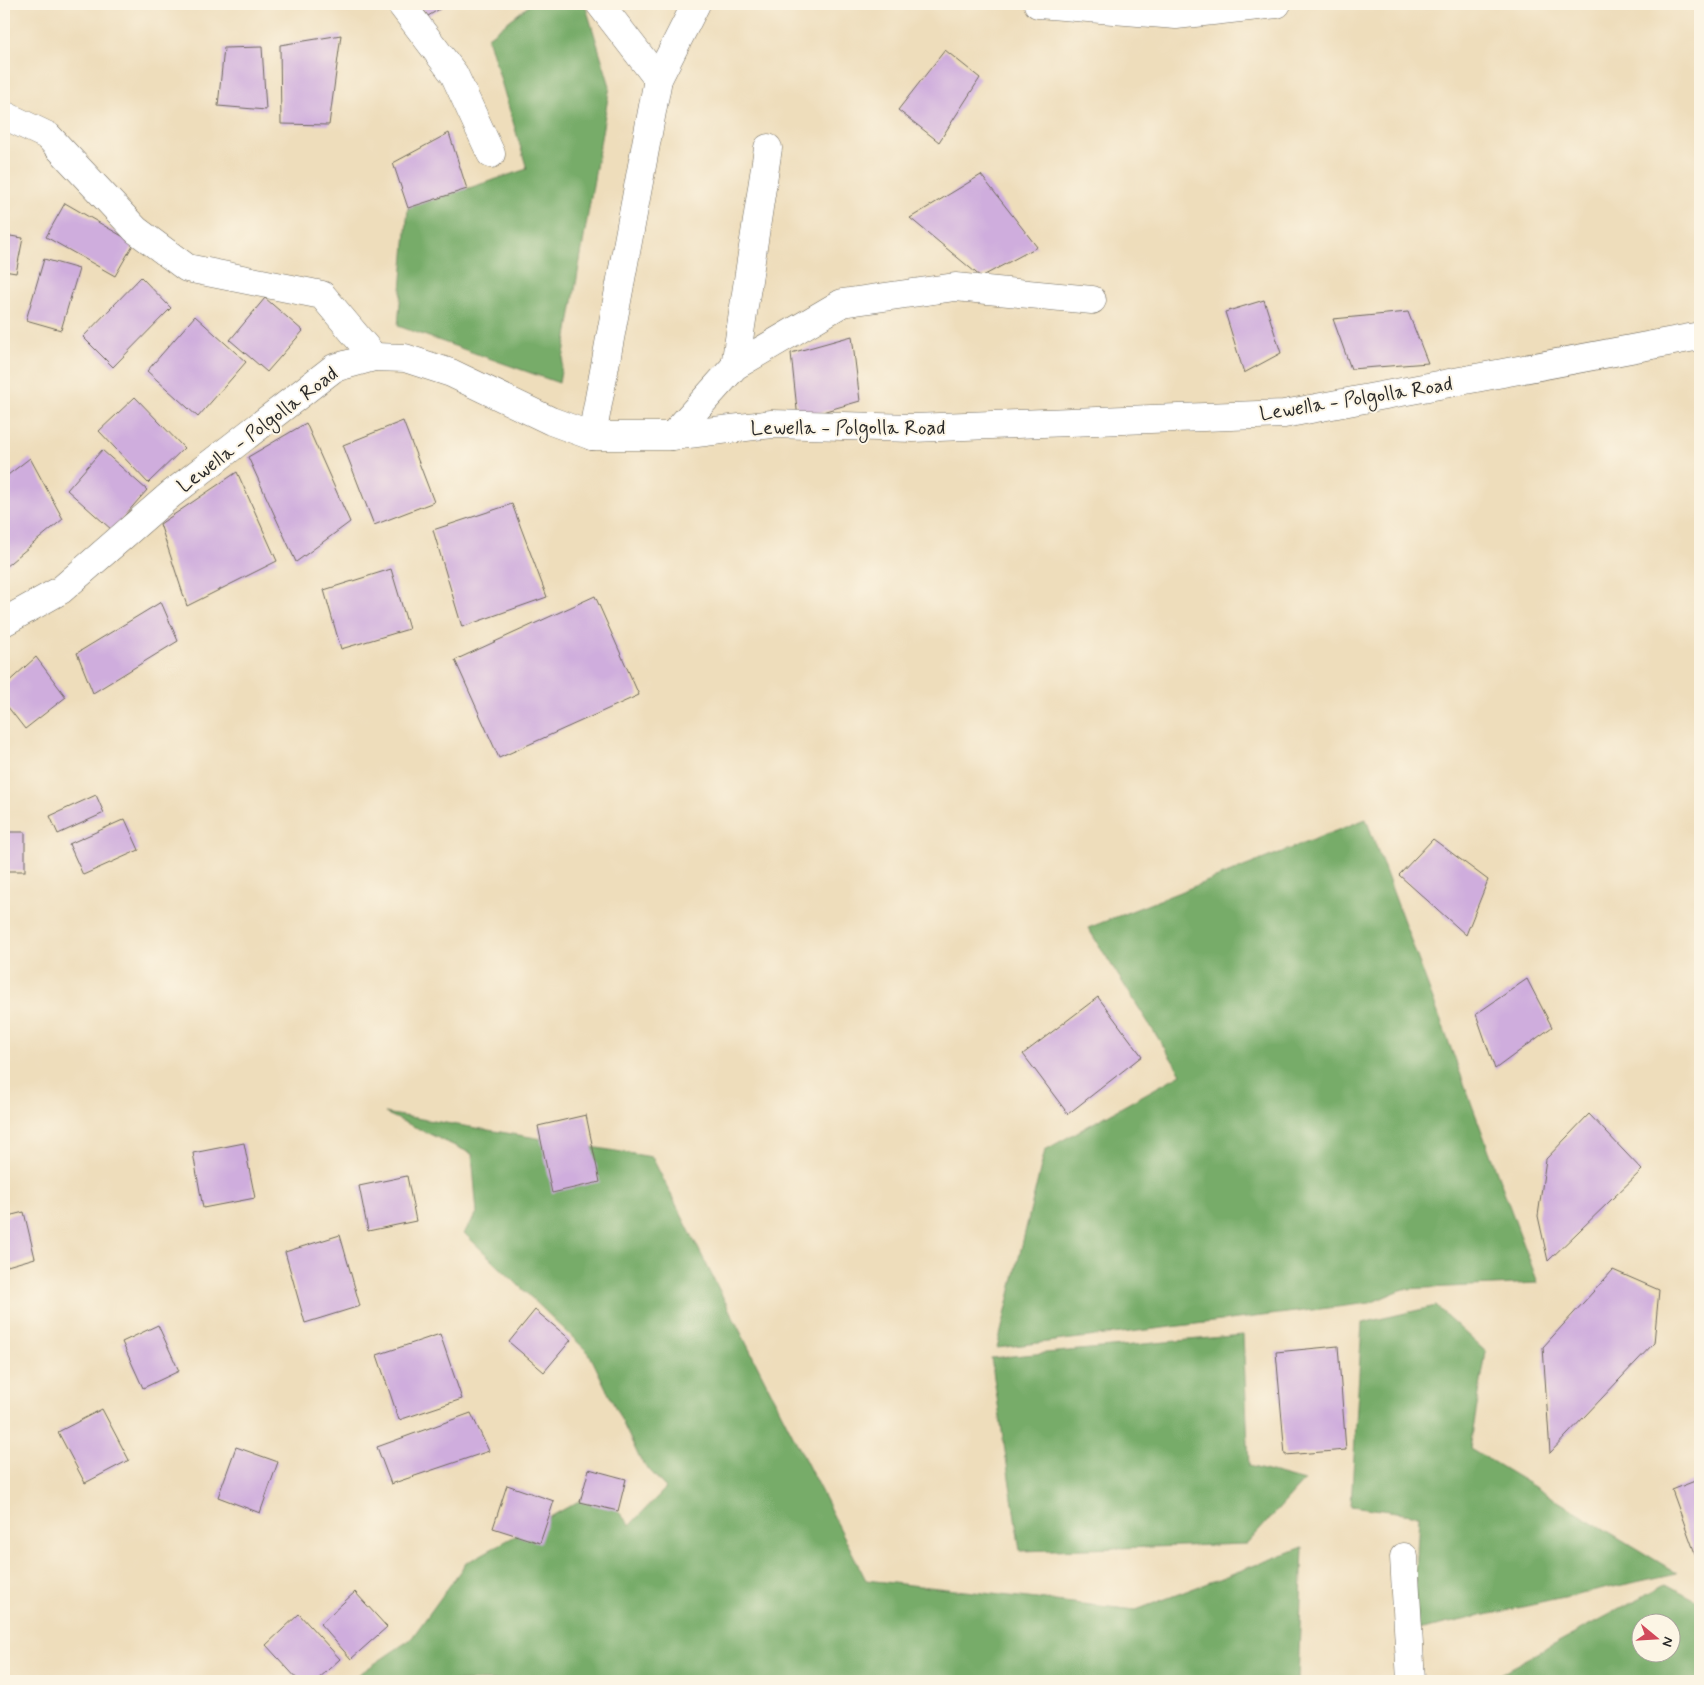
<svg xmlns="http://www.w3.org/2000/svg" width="1704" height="1685" font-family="Mynerve,sans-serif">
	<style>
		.forest { fill: #77ac69; stroke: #516c4a; fill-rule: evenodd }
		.building { fill: #cfaddd }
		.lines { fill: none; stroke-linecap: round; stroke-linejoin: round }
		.minor-casing { stroke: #6f695d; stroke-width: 29 }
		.minor { stroke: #fff; stroke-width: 28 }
		.labels { text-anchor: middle; stroke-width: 4; stroke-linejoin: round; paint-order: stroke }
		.street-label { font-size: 20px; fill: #2b2b2b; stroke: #fcf5e5 }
	</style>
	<rect width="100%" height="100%" fill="#fcf5e5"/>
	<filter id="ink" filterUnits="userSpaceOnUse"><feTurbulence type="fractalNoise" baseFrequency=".02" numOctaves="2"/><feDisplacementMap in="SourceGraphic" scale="10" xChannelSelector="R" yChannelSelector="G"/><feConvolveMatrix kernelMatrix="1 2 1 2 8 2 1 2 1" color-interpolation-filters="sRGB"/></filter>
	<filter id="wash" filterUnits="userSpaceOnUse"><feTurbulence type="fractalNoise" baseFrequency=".0096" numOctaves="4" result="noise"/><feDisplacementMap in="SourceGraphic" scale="20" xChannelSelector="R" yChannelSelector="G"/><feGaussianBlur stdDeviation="1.12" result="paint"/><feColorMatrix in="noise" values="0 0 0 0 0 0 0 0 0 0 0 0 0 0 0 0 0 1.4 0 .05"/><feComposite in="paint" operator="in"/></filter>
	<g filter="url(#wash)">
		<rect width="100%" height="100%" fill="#edb"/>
		<g class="forest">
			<polygon points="531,4 585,4 610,86 559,383 398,326 408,208 527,169 488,37"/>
			<polygon points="1366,819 1538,1283 1403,1289 1370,1303 997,1348 1045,1150 1181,1074 1088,928"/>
			<polygon points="385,1113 652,1157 866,1580 1136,1610 1303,1547 1298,1681 349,1681 411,1639 466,1563 599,1490 630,1525 666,1488 641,1461 589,1353 464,1233 477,1213 472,1154"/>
			<polygon points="1436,1306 1486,1352 1470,1448 1677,1573 1413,1631 1419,1515 1351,1506 1362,1323"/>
			<polygon points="1243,1335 1249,1466 1304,1481 1247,1544 1020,1551 991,1358"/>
			<path d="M1666 1584 1700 1602V1681H1486ZM1672 1622V1652H1642V1622Z"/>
		</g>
		<g id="blocks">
			<g class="building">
				<polygon points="419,4 448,4 428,16"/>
				<polygon points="341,35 329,125 281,124 280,45"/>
				<polygon points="262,47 266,110 218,106 224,48"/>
				<polygon points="945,50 980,78 939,142 898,110"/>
				<polygon points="449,133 467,189 408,208 393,163"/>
				<polygon points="981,175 1037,247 981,277 910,218"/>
				<polygon points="65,203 134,243 115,276 46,237"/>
				<polygon points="4,235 23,238 16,273 4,271"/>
				<polygon points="44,259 79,269 61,330 26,320"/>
				<polygon points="141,277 171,308 113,367 83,337"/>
				<polygon points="265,298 303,331 267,372 230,340"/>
				<polygon points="1264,300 1281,353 1244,373 1225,312"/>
				<polygon points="1408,312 1428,363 1351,369 1333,319"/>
				<polygon points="195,316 246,362 198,417 147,371"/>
				<polygon points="852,336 860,401 798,419 791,353"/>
				<polygon points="135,397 184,448 148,483 99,431"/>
				<polygon points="403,421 434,502 374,525 343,445"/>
				<polygon points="306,423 350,522 296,562 248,457"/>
				<polygon points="102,450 147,490 112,530 67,490"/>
				<polygon points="30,458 63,519 5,567 4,478"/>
				<polygon points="237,472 277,561 187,606 160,524"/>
				<polygon points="512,504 547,597 462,627 433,530"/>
				<polygon points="391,569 409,629 341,649 324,590"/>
				<polygon points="595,596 639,695 499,758 455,660"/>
				<polygon points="161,602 178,641 93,693 77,653"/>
				<polygon points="36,657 66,697 25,729 4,702 4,686"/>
				<polygon points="96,795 104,813 58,834 50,816"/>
				<polygon points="125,819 139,850 83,875 69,844"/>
				<rect x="4" y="832" width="21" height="39"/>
				<polygon points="1433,839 1488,880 1466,935 1399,875"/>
				<polygon points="1527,979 1552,1027 1495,1069 1476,1014"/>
				<polygon points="1098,997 1142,1056 1068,1114 1023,1054"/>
				<polygon points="1589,1114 1642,1170 1548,1261 1538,1216 1546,1159"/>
				<polygon points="586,1115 600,1182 552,1193 538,1126"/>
				<polygon points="244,1143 255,1198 203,1208 193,1153"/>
				<polygon points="407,1176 416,1221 368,1231 359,1186"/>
				<polygon points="24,1212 35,1258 4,1267 4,1217"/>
				<polygon points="340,1235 360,1306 305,1323 285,1252"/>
				<polygon points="1613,1270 1659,1290 1654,1343 1550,1453 1543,1347"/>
				<polygon points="535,1310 571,1340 544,1372 509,1342"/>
				<polygon points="158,1325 179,1371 143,1388 122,1342"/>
				<polygon points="440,1334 462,1399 399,1420 377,1355"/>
				<polygon points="1338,1346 1346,1450 1285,1455 1276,1352"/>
				<polygon points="102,1409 129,1460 85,1483 58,1432"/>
				<polygon points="471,1413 489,1451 391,1484 377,1447"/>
				<polygon points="236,1447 278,1462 260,1513 218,1497"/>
				<polygon points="589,1469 626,1479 618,1511 580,1502"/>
				<polygon points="1700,1479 1700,1567 1672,1490"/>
				<polygon points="507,1485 554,1501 540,1543 493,1528"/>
				<polygon points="355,1592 387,1627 351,1659 320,1624"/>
				<polygon points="299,1614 340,1659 316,1681 299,1681 266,1645"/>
			</g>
		</g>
	</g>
	<g filter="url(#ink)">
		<use href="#blocks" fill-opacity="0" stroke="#6f695d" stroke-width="1"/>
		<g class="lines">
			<defs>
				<g id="minor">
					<polyline points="401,4 454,74 491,154"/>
					<polyline points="600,4 658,79"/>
					<polyline points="1038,4 1176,15 1277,4"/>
					<polyline points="4,115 48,136 136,230 187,268 322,295 374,357"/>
					<polyline points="735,366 768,148"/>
					<polyline points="592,436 658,79 696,4"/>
					<polyline points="672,436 735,366 842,303 955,287 1092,300"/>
					<polyline points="4,622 61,590 170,495 334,368 374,357 405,358 451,373 551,421 592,436 672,436 772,424 913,428 1284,414 1700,336"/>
					<polyline points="1404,1557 1411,1681"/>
				</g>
			</defs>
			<use href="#minor" class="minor-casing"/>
			<use href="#minor" class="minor"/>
		</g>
	</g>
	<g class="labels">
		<g class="street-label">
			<text transform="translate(1356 398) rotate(-9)" y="7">Lewella - Polgolla Road</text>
			<text x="848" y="434">Lewella - Polgolla Road</text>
			<text transform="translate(257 429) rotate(-37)" y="7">Lewella - Polgolla Road</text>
		</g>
	</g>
	<rect width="1704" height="1685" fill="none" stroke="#fcf5e5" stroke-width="20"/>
	<g transform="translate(1656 1638) rotate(108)"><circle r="24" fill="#fcf5e5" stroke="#a8a49b"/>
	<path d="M0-4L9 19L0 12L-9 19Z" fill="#d1495b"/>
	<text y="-8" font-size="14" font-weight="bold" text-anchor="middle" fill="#2b2b2b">N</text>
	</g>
</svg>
